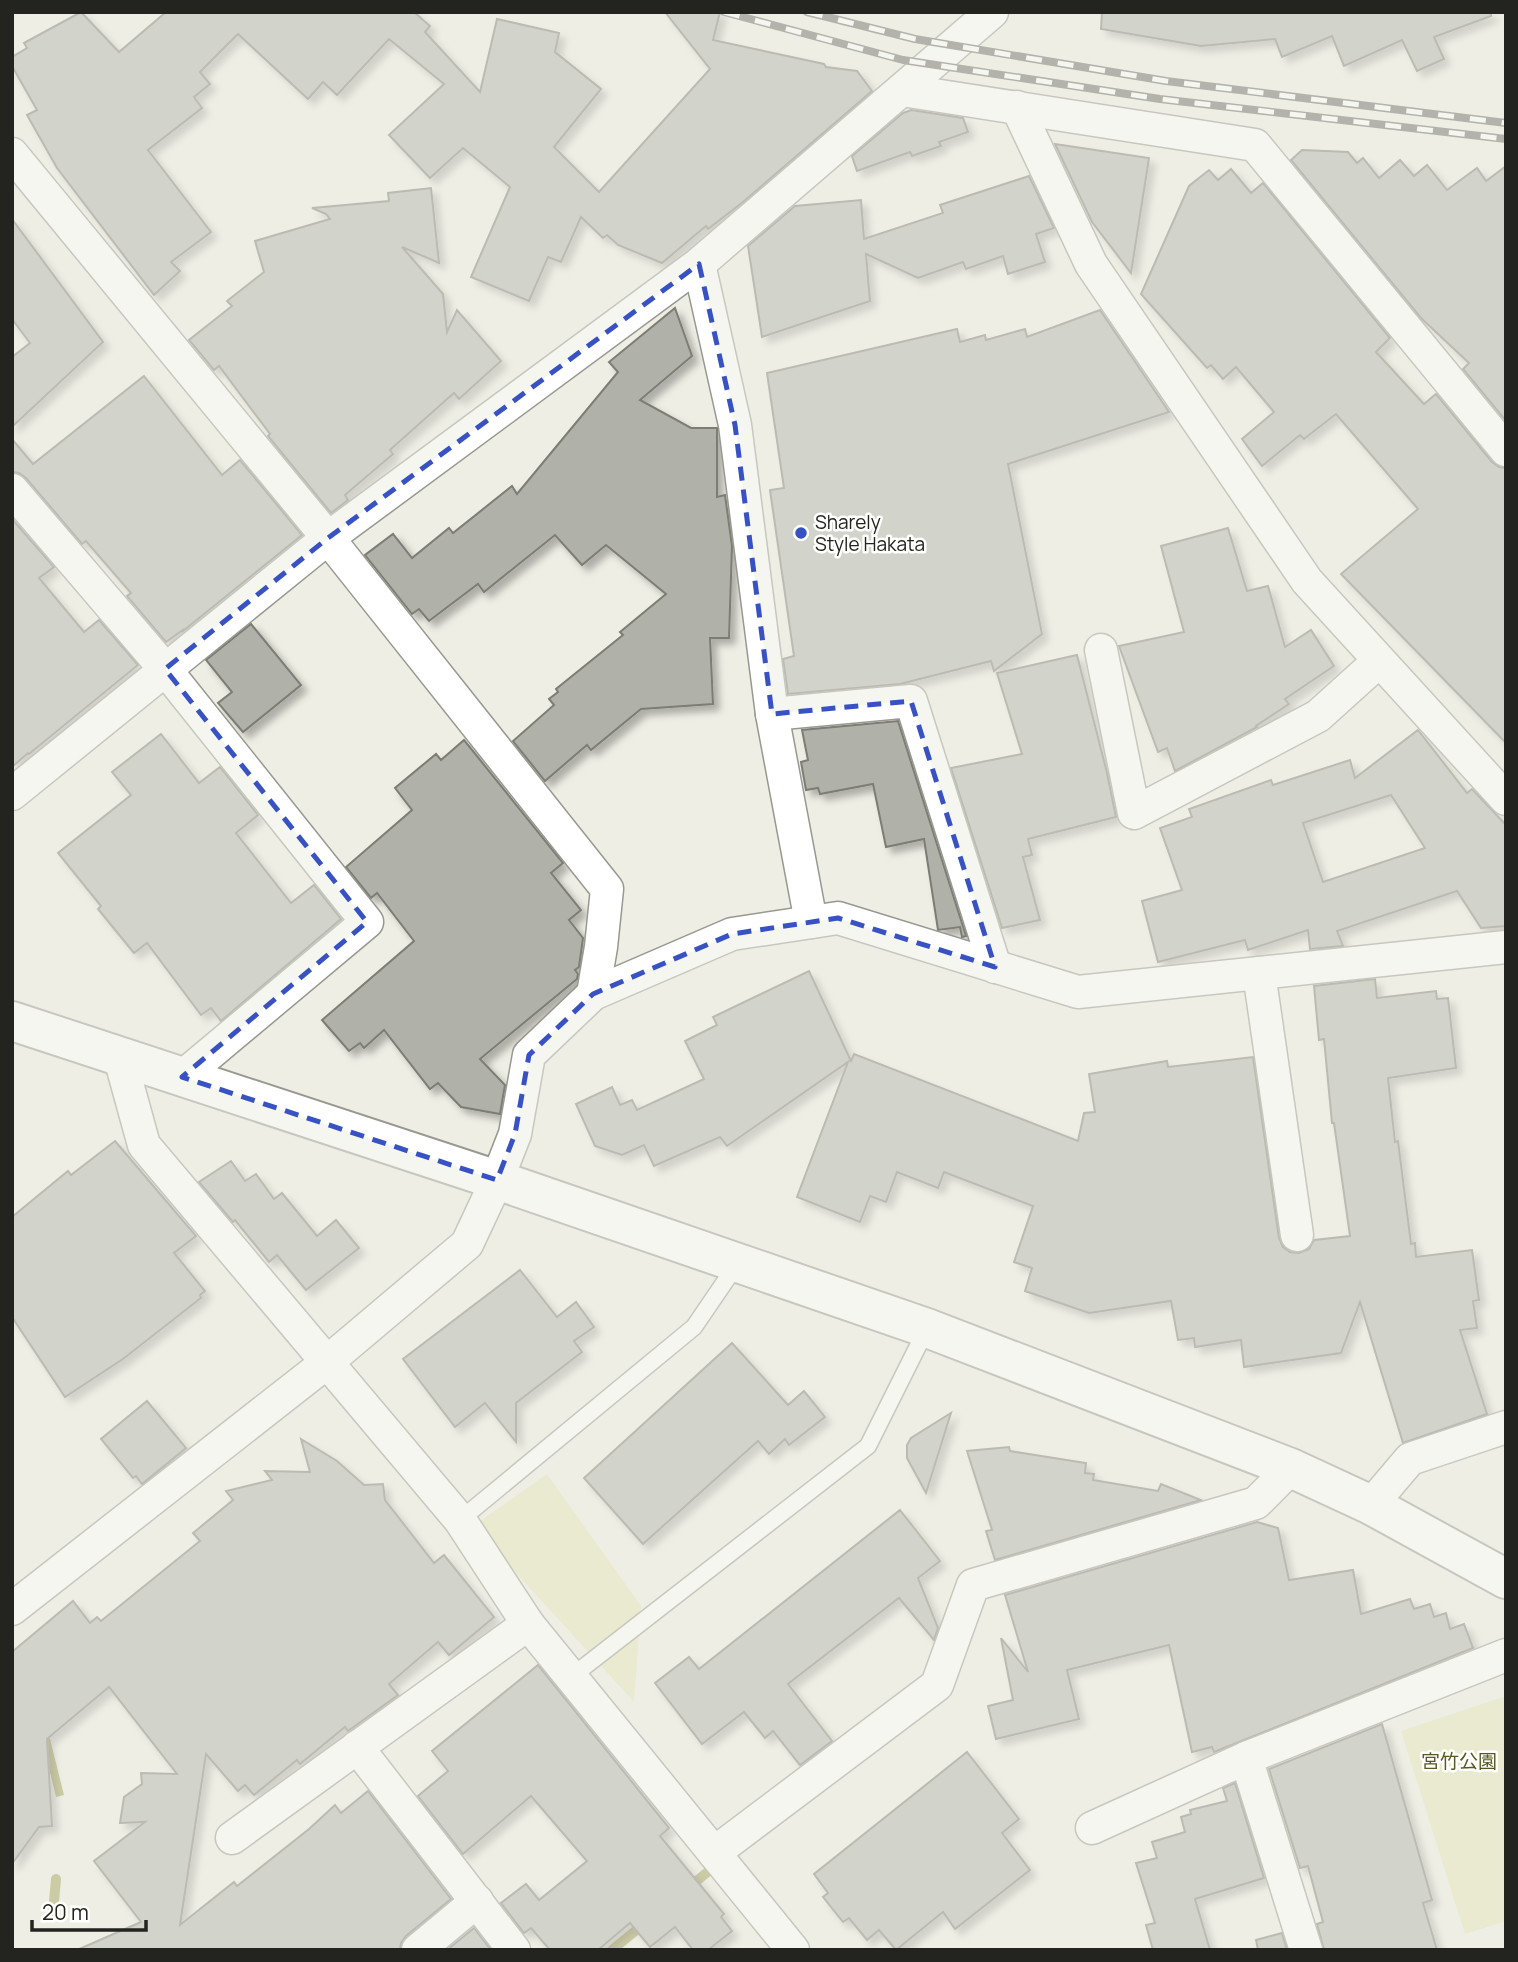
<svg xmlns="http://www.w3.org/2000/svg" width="1518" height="1962" font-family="Manrope,'Noto Sans JP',sans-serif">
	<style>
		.green { fill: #e3e4b6 }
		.water { fill: #a1a054 }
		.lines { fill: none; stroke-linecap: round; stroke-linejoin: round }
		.stream { stroke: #a1a054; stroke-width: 10 }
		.building { fill: #b0b1a8; stroke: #7d7d75; stroke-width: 2; fill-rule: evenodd; filter: url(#shadow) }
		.service-casing { stroke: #97988f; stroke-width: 19 }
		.minor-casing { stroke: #97988f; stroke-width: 35 }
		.tertiary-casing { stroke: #97988f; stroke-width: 42 }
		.service { stroke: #fff; stroke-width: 16 }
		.minor { stroke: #fff; stroke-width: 32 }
		.tertiary { stroke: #fff; stroke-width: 38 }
		.rail-casing { stroke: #6c6c66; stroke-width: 8 }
		.rail { stroke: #fffffe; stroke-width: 5; stroke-dasharray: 16; stroke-linecap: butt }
		.marked { fill: none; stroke: #3852c4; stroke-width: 5; stroke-dasharray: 14 9; stroke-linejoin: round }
		.poi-dot { fill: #3852c4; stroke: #fffffe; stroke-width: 2.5 }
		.labels { text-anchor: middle; stroke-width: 5; stroke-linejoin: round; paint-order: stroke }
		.poi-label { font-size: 19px; fill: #23231f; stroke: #fffffe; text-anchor: start }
		.park-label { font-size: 19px; fill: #595820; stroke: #fffffe }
	</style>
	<defs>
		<filter id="shadow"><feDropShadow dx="6" dy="6" stdDeviation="3.5" flood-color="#0004"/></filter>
	</defs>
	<rect width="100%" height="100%" fill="#eeeee5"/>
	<g class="green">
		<polygon points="547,1474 641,1606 634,1702 473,1526"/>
		<polygon points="1506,1696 1506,1921 1465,1934 1401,1731"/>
	</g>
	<polygon class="water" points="49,1735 64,1795 56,1797 42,1739"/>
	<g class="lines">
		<g class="stream">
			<polyline points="688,1888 710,1870"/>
			<polyline points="53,1913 56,1879"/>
			<polyline points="612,1950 645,1923"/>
		</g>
	</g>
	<g class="building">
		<polygon points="81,12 119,52 166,12 414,12 430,26 425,32 480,92 497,19 559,33 555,52 601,89 554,147 599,192 710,69 665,12 720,12 713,40 824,64 826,67 857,71 872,91 743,202 708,229 706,226 662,263 618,245 607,235 603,238 581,217 561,262 548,257 529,301 471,277 510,187 463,148 430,178 389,135 444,84 389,39 337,95 323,82 308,99 238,34 200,72 210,84 194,97 202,108 148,150 211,232 171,262 180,271 154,295 57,168 27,115 37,110 12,66 12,57 27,48 24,43"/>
		<polygon points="1102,12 1491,12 1491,16 1434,37 1444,59 1417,71 1402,40 1344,66 1332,36 1282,57 1275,39 1201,46 1101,29"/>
		<polygon points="911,110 963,118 968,132 939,142 941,146 912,156 910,152 857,171 852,156 903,113"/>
		<polygon points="1055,144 1149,158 1131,273 1092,222"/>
		<polygon points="1302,150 1348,152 1357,163 1363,158 1379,178 1400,160 1414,176 1427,165 1447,190 1477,168 1486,181 1506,166 1506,421 1463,369 1469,363 1421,318 1291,160"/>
		<polygon points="1231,169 1251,193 1263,183 1390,338 1376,352 1424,404 1436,394 1492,462 1499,467 1506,468 1506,743 1341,574 1418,509 1336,414 1304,439 1300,435 1262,466 1242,439 1274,412 1236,367 1223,379 1211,365 1207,368 1141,294 1189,186 1209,170 1218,180"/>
		<polygon points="1029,176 1054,228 1036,234 1045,262 1008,274 1003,256 966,269 963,262 918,278 866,254 870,301 762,337 748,246 795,206 861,200 864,239 943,213 940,205"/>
		<polygon points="431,188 439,263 402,247 443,294 447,332 457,310 501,361 459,399 454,393 390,450 393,454 345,495 348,500 331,513 268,436 270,434 219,366 214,370 189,340 232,306 227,301 264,272 255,241 330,219 326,214 312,208 389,201 388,193"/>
		<polygon points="12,219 103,342 12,427 12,357 30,343 12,319"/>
		<polygon points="675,308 692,356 640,400 691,428 717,428 717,497 725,495 732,546 729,638 710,638 713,704 641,709 591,750 587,745 545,781 513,741 554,705 549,699 558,692 556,689 623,635 620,632 666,594 606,545 582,565 555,535 484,592 478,584 429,621 419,609 412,614 365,555 393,534 412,558 449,528 453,533 512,486 517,494 618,372 609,362"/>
		<polygon points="1100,310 1169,412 1008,464 1042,634 994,671 991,661 900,684 788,694 783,659 794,656 770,490 784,488 767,373 957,329 960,342 985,335 986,340 1025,329 1027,337"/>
		<polygon points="144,376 222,475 240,460 302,535 183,631 183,630 166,642 127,596 131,593 86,541 82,544 26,478 19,473 12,472 12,439 33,464"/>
		<polygon points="12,519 54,567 39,578 84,632 99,620 138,665 29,754 28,753 12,767"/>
		<polygon points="1228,528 1247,591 1268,586 1285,647 1311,630 1334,666 1285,699 1289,704 1256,726 1257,727 1175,771 1167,748 1158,752 1119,646 1184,632 1161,546"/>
		<polygon points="251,624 301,685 243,732 218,703 232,692 206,660"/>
		<polygon points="1077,655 1107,773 1116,817 1028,839 1032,855 1023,857 1040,920 1002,928 951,768 1022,754 997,673"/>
		<polygon points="898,721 966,936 962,937 960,927 938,930 924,839 886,847 873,784 820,794 818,788 806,790 801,762 808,760 802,730"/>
		<path d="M1418 730 1467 793 1472 789 1506 825V926L1481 928 1457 891 1337 931 1343 946 1310 949 1308 930 1248 950 1245 940 1158 962 1142 901 1182 890 1160 828 1192 817 1189 809 1271 780 1273 785 1350 760 1355 778ZM1391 795 1425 848 1323 882 1303 823Z"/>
		<polygon points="161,734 199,783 220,767 258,815 236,833 291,903 314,885 341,919 221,1021 211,1008 201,1015 147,943 134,953 98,909 101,906 58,853 131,795 112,772"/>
		<polygon points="464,740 563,863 551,873 581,910 569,920 583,938 579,967 575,970 578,974 577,979 480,1059 505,1085 500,1114 461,1107 438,1083 430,1089 384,1030 364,1048 360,1043 349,1051 322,1020 414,941 377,893 371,898 346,867 412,810 395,788 436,754 441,760"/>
		<polygon points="809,971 851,1061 854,1054 1078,1141 1084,1113 1095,1112 1089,1074 1167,1061 1168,1067 1253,1057 1279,1238 1283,1247 1290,1252 1299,1253 1309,1249 1314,1240 1350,1236 1334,1123 1332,1123 1324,1039 1319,1040 1314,986 1375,979 1377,998 1436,991 1437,999 1448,998 1456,1068 1388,1078 1395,1142 1398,1141 1411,1244 1415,1243 1416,1257 1472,1250 1479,1300 1473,1301 1477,1328 1460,1330 1487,1414 1403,1443 1360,1302 1341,1353 1244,1367 1241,1340 1195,1347 1194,1338 1178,1340 1171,1301 1089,1313 1025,1291 1032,1268 1014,1262 1033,1206 944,1172 938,1188 897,1172 886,1202 870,1196 860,1222 797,1197 848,1062 727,1146 720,1137 654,1166 644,1145 622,1155 595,1146 576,1104 612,1087 620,1105 632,1100 637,1110 704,1079 685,1041 717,1025 713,1017"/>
		<polygon points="115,1141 196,1236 174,1253 205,1291 200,1295 201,1298 123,1359 65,1397 12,1317 12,1217 68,1171 71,1175"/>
		<polygon points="231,1161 245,1181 256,1174 274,1199 282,1193 317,1236 336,1220 359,1248 306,1290 277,1255 269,1262 235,1220 233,1222 199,1182"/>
		<polygon points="520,1270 557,1317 576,1302 594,1327 574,1341 582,1352 516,1403 516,1442 485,1403 455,1427 403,1359"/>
		<polygon points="732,1343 788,1405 804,1391 825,1417 789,1445 785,1439 769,1454 758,1441 643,1544 584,1478"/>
		<polygon points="147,1401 186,1448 142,1484 136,1476 133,1478 101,1439"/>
		<polygon points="951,1413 926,1493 907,1458 907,1445 911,1438"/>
		<polygon points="301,1439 337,1461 364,1485 383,1484 385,1500 434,1563 444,1555 494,1617 449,1655 438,1642 389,1684 398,1695 348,1731 345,1727 300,1764 297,1760 254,1795 245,1785 238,1791 206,1754 180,1925 234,1882 237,1886 309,1829 335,1805 341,1813 368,1791 451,1899 406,1936 401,1943 400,1950 77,1950 141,1922 94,1861 145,1822 120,1823 124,1797 142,1784 141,1773 177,1774 109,1687 47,1739 52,1826 39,1827 12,1864 12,1652 73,1601 90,1623 97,1617 101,1621 200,1541 193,1533 233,1500 226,1491 272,1480 265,1471 310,1472"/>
		<polygon points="1009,1447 1010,1451 1086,1463 1085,1473 1094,1474 1093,1480 1158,1491 1161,1484 1201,1500 995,1560 986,1531 992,1530 967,1451"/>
		<polygon points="900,1510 940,1561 918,1578 938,1628 934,1640 899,1598 788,1684 832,1741 800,1765 773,1731 765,1738 744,1712 702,1744 655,1683 689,1657 699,1669"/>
		<polygon points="1257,1522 1278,1528 1289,1580 1353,1570 1361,1614 1410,1599 1414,1609 1430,1604 1434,1617 1446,1613 1450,1629 1464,1624 1473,1648 1214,1752 1212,1747 1192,1752 1169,1645 1067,1670 1079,1719 996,1739 988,1706 1013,1700 1001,1638 1028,1672 1005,1595"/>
		<polygon points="538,1665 669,1828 660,1836 724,1914 721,1917 732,1931 708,1950 693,1950 675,1927 650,1947 630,1923 598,1950 550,1950 531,1928 524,1933 501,1903 526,1884 539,1900 587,1861 531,1796 463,1854 418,1796 448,1771 432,1751"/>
		<polygon points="1382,1724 1432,1900 1423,1903 1437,1950 1324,1950 1317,1924 1323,1922 1308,1866 1300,1868 1269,1769"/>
		<polygon points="967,1752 1019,1819 1002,1833 1030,1870 955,1929 943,1912 896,1950 879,1930 867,1940 849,1918 843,1922 823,1897 828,1893 814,1874"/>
		<polygon points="1235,1783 1264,1878 1195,1899 1210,1950 1153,1950 1146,1925 1155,1923 1136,1863 1157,1858 1152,1842 1185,1832 1181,1817 1191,1814 1190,1810 1227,1801 1223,1788"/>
		<polygon points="474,1928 491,1950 447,1950"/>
		<polygon points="1282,1933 1287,1950 1258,1950 1256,1940"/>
	</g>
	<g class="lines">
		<defs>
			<g id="service">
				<polyline points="460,1520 694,1327 737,1264"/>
				<polyline points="571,1677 868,1446 927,1328"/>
			</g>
			<g id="minor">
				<polyline points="902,90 1255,145 1506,450"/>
				<polyline points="1017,107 1091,264 1307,581 1506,799"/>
				<polyline points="12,154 328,538 607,889 601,947 593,994"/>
				<polyline points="699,264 735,425 772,714 811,922"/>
				<polyline points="12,490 165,669 367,922 182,1077"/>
				<polyline points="1101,650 1134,813 1318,716 1379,661"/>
				<polyline points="772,714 911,701 995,967"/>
				<polyline points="12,794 328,538 699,264 992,12"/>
				<polyline points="1259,973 1297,1235"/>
				<polyline points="120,1058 144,1145 460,1520 528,1624 793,1950"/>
				<polyline points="1371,1505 1410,1459 1506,1427"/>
				<polyline points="12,1609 326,1363 467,1244 497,1180 515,1134 529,1055 593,994 732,934 838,918 1078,992 1506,947"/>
				<polyline points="357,1747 514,1950"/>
				<polyline points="1246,1758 1306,1950"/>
				<polyline points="1092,1828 1246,1758 1506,1655"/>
				<polyline points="232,1838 528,1624"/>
				<polyline points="714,1853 937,1685 973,1585 1256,1503 1291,1468"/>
				<polyline points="418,1950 477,1901"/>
			</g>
			<polyline id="tertiary" points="12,1021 497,1180 927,1328 1291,1468 1371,1505 1506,1579"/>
		</defs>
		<use href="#service" class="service-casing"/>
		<use href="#minor" class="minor-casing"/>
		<use href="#tertiary" class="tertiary-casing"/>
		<use href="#service" class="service"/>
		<use href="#minor" class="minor"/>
		<use href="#tertiary" class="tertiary"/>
		<defs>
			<g id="rail">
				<polyline points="724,12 903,60 1160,99 1506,139"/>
				<polyline points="807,12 915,39 1166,81 1506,123"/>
			</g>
		</defs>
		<use href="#rail" class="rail-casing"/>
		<use href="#rail" class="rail"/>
	</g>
	<path d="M0 0H1518V1962H0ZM699 264 735 425 772 714 911 701 995 967 838 918 732 934 593 994 529 1055 515 1134 497 1180 182 1077 367 922 165 669 328 538Z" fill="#eeeee5" fill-opacity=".55" fill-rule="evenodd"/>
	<path class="marked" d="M699 264 735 425 772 714 911 701 995 967 838 918 732 934 593 994 529 1055 515 1134 497 1180 182 1077 367 922 165 669 328 538Z"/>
	<circle class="poi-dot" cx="801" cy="533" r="7"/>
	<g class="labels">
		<g class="poi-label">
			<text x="815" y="529">Sharely<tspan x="815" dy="22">Style Hakata</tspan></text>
		</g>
		<g class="park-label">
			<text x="1459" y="1768">宮竹公園</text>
		</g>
	</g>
	<rect width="1518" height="1962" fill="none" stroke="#23231f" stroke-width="28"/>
	<path d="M32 1920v10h114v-10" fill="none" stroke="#23231f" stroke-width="3.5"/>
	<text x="42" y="1920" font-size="21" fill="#23231f" stroke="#fffffe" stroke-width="5" paint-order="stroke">20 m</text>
</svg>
